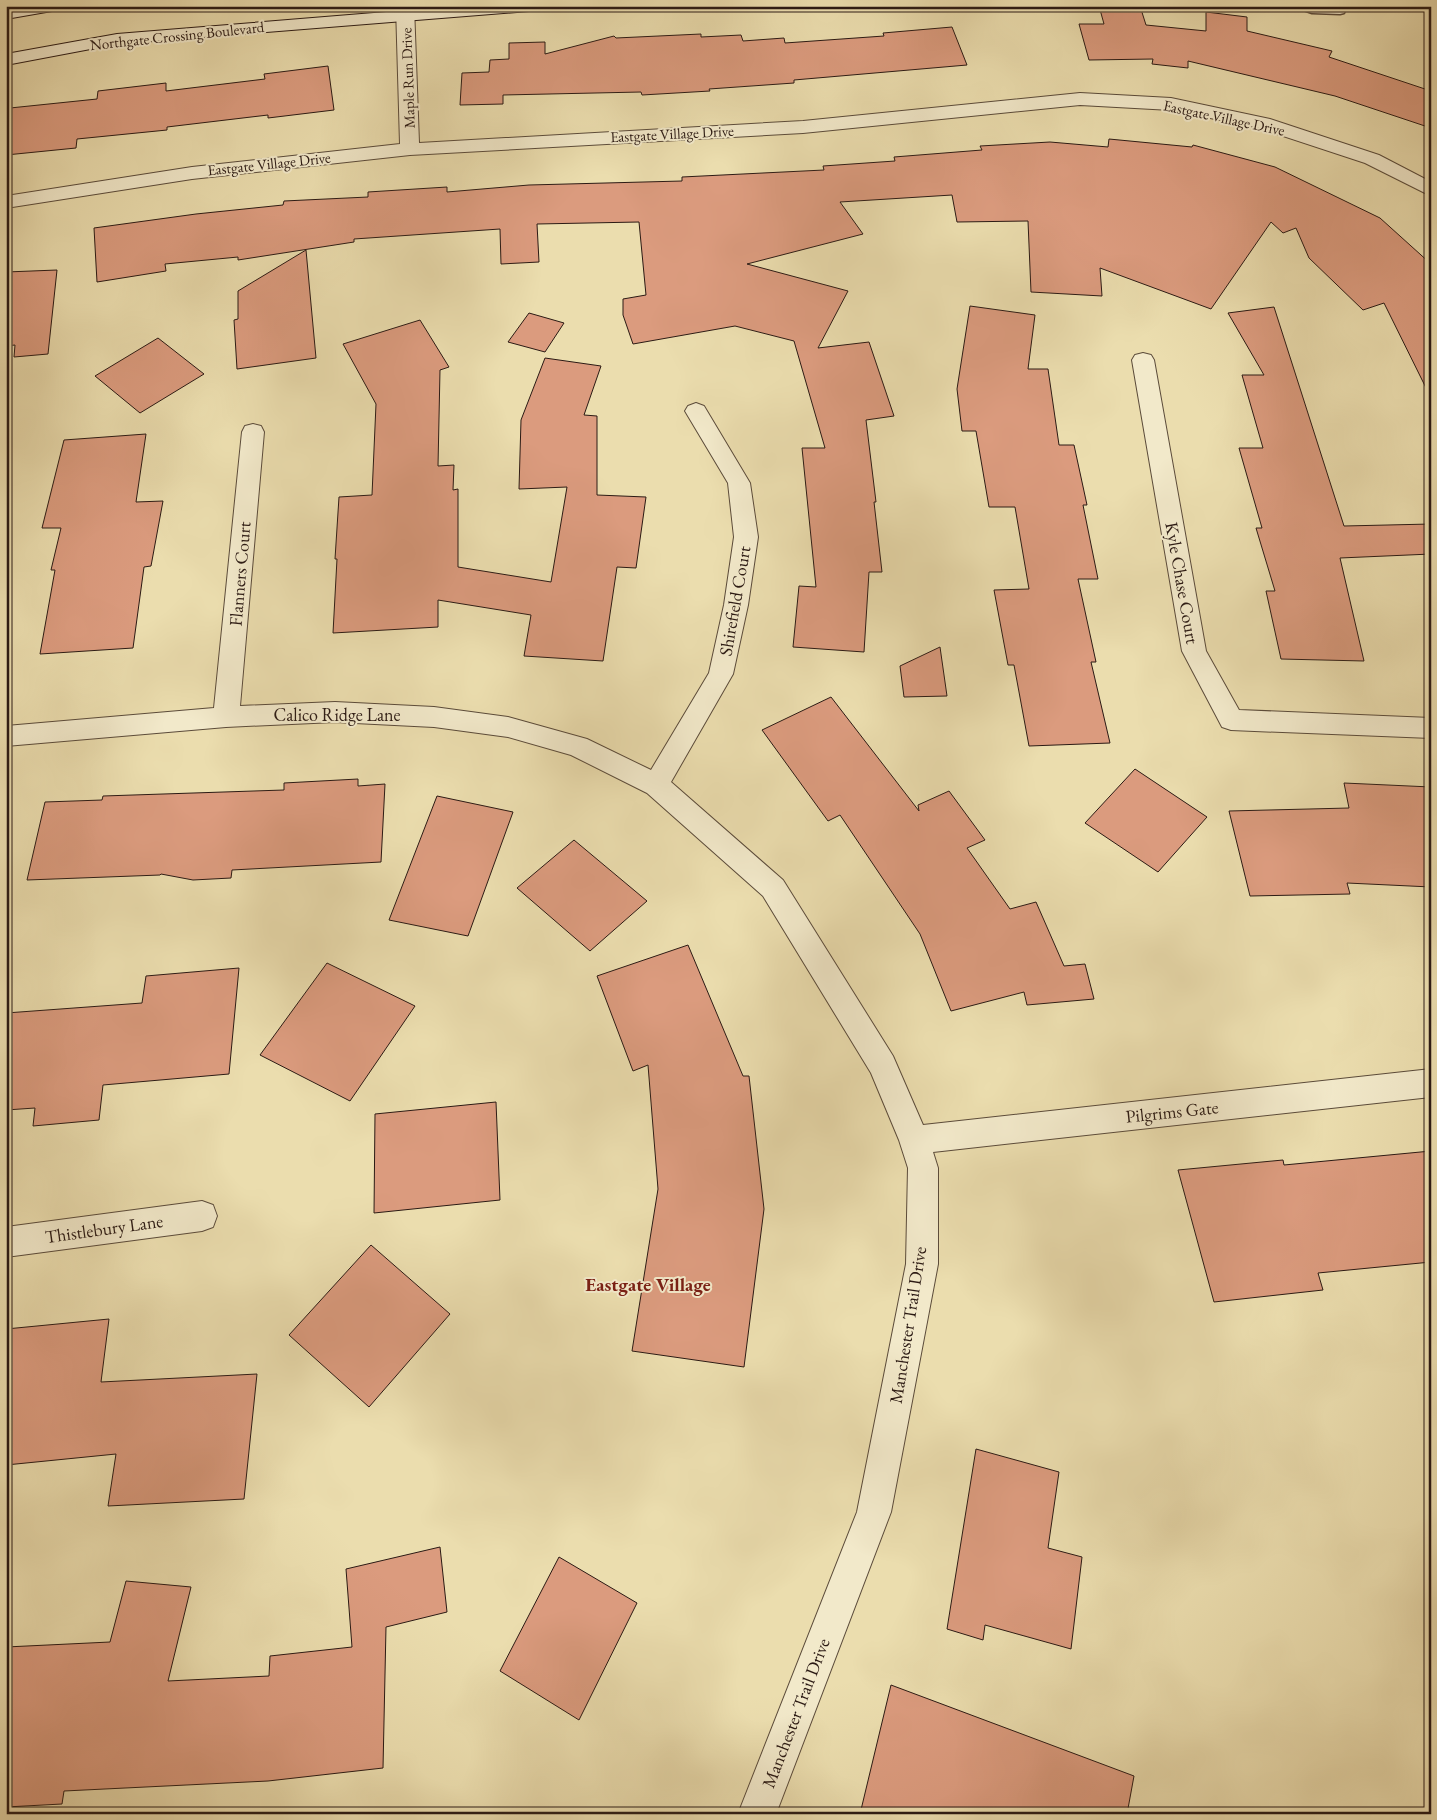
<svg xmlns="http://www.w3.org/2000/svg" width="1437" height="1820" font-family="'EB Garamond',serif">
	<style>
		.building { fill: #db9b7e; stroke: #2b1a14 }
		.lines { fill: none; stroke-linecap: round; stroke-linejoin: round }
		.service-casing { stroke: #5b4b3a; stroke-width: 3 }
		.minor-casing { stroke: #5b4b3a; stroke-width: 2 }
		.secondary-casing { stroke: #2b1a14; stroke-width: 2 }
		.service { fill: #f2e9ca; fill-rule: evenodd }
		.minor { fill: #f2e9ca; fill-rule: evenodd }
		.secondary { fill: #f2e9ca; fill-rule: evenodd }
		.labels { text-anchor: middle; stroke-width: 4; stroke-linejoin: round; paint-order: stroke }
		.far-street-label { font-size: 15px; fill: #2b1a14; stroke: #f2e9ca }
		.street-label { font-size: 18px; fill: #2b1a14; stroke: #f2e9ca }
		.neighbourhood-label { font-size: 19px; font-weight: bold; fill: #7a1f14; stroke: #f2e9ca }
	</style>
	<rect width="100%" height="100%" fill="#ebddae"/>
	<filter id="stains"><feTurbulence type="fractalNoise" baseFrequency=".004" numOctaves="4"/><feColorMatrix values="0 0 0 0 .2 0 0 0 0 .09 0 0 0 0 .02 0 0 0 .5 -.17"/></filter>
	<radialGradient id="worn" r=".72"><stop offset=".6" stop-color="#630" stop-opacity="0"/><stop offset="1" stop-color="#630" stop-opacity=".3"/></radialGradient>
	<g class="building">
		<polygon points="1099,6 1140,6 1146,25 1206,31 1206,12 1247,17 1247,31 1332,51 1329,57 1431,91 1431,128 1335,96 1188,61 1188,68 1152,64 1153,59 1089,60 1079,24 1104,24"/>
		<polygon points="952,27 967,65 794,80 794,83 709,89 710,91 642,95 641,92 503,95 503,104 460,105 462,73 489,72 490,60 509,59 509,43 545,42 545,54 614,36 616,38 701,34 701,37 741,35 743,41 784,38 785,43 884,36 883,33"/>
		<polygon points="328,66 334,110 268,118 268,115 167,127 167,130 77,139 76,148 6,155 10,108 97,99 98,91 166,83 166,91 265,79 264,74"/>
		<polygon points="1109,139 1192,147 1193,145 1275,167 1380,218 1431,264 1431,398 1384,303 1363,310 1309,258 1296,228 1283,233 1271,222 1211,309 1100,268 1102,296 1031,292 1028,221 957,222 952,195 840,202 863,234 747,264 848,291 818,348 869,342 894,416 866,420 876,502 874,502 882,572 869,572 864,652 793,647 799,586 816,587 802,448 825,448 794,341 735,326 633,344 623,315 623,299 646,295 639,222 537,224 539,262 501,264 500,229 354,239 354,242 238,260 238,257 165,264 166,271 97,282 94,228 196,214 283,205 284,201 368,197 368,192 447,187 447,192 529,185 682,181 682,177 824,170 823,166 895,161 894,157 982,150 980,146 1050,142 1108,147"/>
		<polygon points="306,250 316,358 237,369 234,320 238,319 238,291"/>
		<polygon points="57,270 48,354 14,357 15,345 6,346 6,272"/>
		<polygon points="970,306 1035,315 1028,369 1048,369 1059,445 1074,445 1087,505 1083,505 1098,579 1078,579 1096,662 1091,662 1110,743 1029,746 1014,665 1008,665 994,590 1029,589 1015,507 989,507 976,431 962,431 957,389"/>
		<polygon points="1274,307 1344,526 1431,524 1431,554 1340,558 1364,661 1281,659 1266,591 1275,591 1256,528 1262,528 1239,448 1263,448 1242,375 1264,375 1228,313"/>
		<polygon points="529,313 564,323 545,352 508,342"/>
		<polygon points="420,320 449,367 440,370 438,466 454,465 453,490 458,489 458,567 551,582 567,487 519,489 521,420 545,358 601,366 584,415 597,416 597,495 646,497 636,568 617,567 603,661 524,656 531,615 438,600 438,627 333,633 337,559 335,559 339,497 372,495 376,404 343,344"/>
		<polygon points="158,338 204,374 140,413 95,376"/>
		<polygon points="146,434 136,502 163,501 151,566 144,567 133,648 40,654 55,570 51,570 61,528 42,528 64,440"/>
		<polygon points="940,647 947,696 904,697 900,666"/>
		<polygon points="831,697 919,811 918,805 949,791 985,840 967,848 1010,909 1036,902 1064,966 1085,964 1094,999 1027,1005 1024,992 951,1011 920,934 840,815 828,821 762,730"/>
		<polygon points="1135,769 1207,817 1158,872 1085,823"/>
		<polygon points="358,779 358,786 385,784 381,862 232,870 231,878 193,880 161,874 160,875 27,880 45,802 102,800 103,796 284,790 284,783"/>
		<polygon points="1344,783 1431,787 1431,887 1347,883 1350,894 1250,896 1229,811 1349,808"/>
		<polygon points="437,796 513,812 468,936 389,920"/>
		<polygon points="574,840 647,901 590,951 517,888"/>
		<polygon points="688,945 743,1076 749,1076 764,1209 744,1367 632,1351 658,1189 648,1065 633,1071 597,976"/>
		<polygon points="327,963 415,1006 350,1101 260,1055"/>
		<polygon points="239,968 229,1074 103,1085 99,1120 33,1126 35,1108 6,1110 6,1013 142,1003 146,976"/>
		<polygon points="496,1102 500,1200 374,1213 375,1114"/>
		<polygon points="1431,1151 1431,1262 1318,1273 1323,1290 1214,1302 1178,1170 1283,1160 1284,1165"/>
		<polygon points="371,1245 450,1314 369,1407 289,1335"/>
		<polygon points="109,1319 101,1382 257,1374 244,1499 108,1506 116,1454 6,1465 6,1329"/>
		<polygon points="976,1449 1059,1472 1048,1548 1082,1557 1071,1649 985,1625 983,1640 947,1629"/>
		<polygon points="440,1547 447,1612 386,1627 383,1768 268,1781 64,1791 62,1804 6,1807 6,1647 110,1642 126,1581 191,1587 168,1681 269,1676 270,1656 352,1647 346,1569"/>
		<polygon points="559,1557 637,1603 579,1720 500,1671"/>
		<polygon points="891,1685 1134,1776 1127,1814 860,1814"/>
	</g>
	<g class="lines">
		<defs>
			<polygon id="service" points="1292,6 1347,6 1344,13 1340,14 1312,13"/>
			<g id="minor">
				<polygon points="396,6 414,6 419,143 803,121 1080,93 1171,98 1270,119 1379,155 1431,182 1431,196 1365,163 1259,128 1171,110 1080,105 803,133 410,155 192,179 6,208 6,196 192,167 400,144"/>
				<polygon points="1143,353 1151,355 1154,360 1206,651 1239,710 1431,718 1431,738 1231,730 1222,727 1182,651 1132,360 1135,355"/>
				<polygon points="696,403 704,406 750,483 758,537 748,605 733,674 671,782 783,880 893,1056 923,1125 1431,1069 1431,1097 933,1152 938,1168 938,1264 891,1512 776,1814 738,1814 857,1512 906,1264 908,1168 899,1140 871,1073 763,896 647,793 571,755 508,737 434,727 335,722 226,727 6,746 6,726 214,708 242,432 245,426 253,424 261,426 264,432 240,706 335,702 434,707 508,717 587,739 651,770 709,673 724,605 734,537 728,483 685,411 688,406"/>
				<polygon points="202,1201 213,1205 217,1216 213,1227 202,1231 6,1257 6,1227"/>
			</g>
			<g id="secondary">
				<polygon points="20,6 61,6 58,10 52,11 6,19 6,9"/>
				<polygon points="460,6 538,6 535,10 529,11 117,44 6,65 6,54 117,34"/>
			</g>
		</defs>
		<use href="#service" class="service-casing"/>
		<use href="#minor" class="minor-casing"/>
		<use href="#secondary" class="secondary-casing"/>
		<use href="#service" class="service"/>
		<use href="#minor" class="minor"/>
		<use href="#secondary" class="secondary"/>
	</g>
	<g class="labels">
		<g class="far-street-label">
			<text transform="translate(177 36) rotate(-6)" y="5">Northgate Crossing Boulevard</text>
			<text transform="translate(408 78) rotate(-92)" y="5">Maple Run Drive</text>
			<text transform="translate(1224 118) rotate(12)" y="5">Eastgate Village Drive</text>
			<text transform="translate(672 134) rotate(-3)" y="5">Eastgate Village Drive</text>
			<text transform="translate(269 164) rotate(-6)" y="5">Eastgate Village Drive</text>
		</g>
		<g class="street-label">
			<text transform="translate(240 574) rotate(-85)" y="6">Flanners Court</text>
			<text transform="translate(1182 583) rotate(80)" y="6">Kyle Chase Court</text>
			<text transform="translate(735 601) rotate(-80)" y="6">Shirefield Court</text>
			<text x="337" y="721">Calico Ridge Lane</text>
			<text transform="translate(1172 1112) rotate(-6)" y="6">Pilgrims Gate</text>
			<text transform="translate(104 1229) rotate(-8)" y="6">Thistlebury Lane</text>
			<text transform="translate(908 1325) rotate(-81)" y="6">Manchester Trail Drive</text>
			<text transform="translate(796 1713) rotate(-69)" y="6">Manchester Trail Drive</text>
		</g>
		<g class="neighbourhood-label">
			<text x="648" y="1291">Eastgate Village</text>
		</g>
	</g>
	<rect width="1437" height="1820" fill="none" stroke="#ebddae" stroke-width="25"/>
	<rect x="8" y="8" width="1422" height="1805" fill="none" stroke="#2b1a14" stroke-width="2.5"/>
	<rect x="12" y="12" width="1412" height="1795" fill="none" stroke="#2b1a14"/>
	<rect width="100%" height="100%" filter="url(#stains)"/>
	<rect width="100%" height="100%" fill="url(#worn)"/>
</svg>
